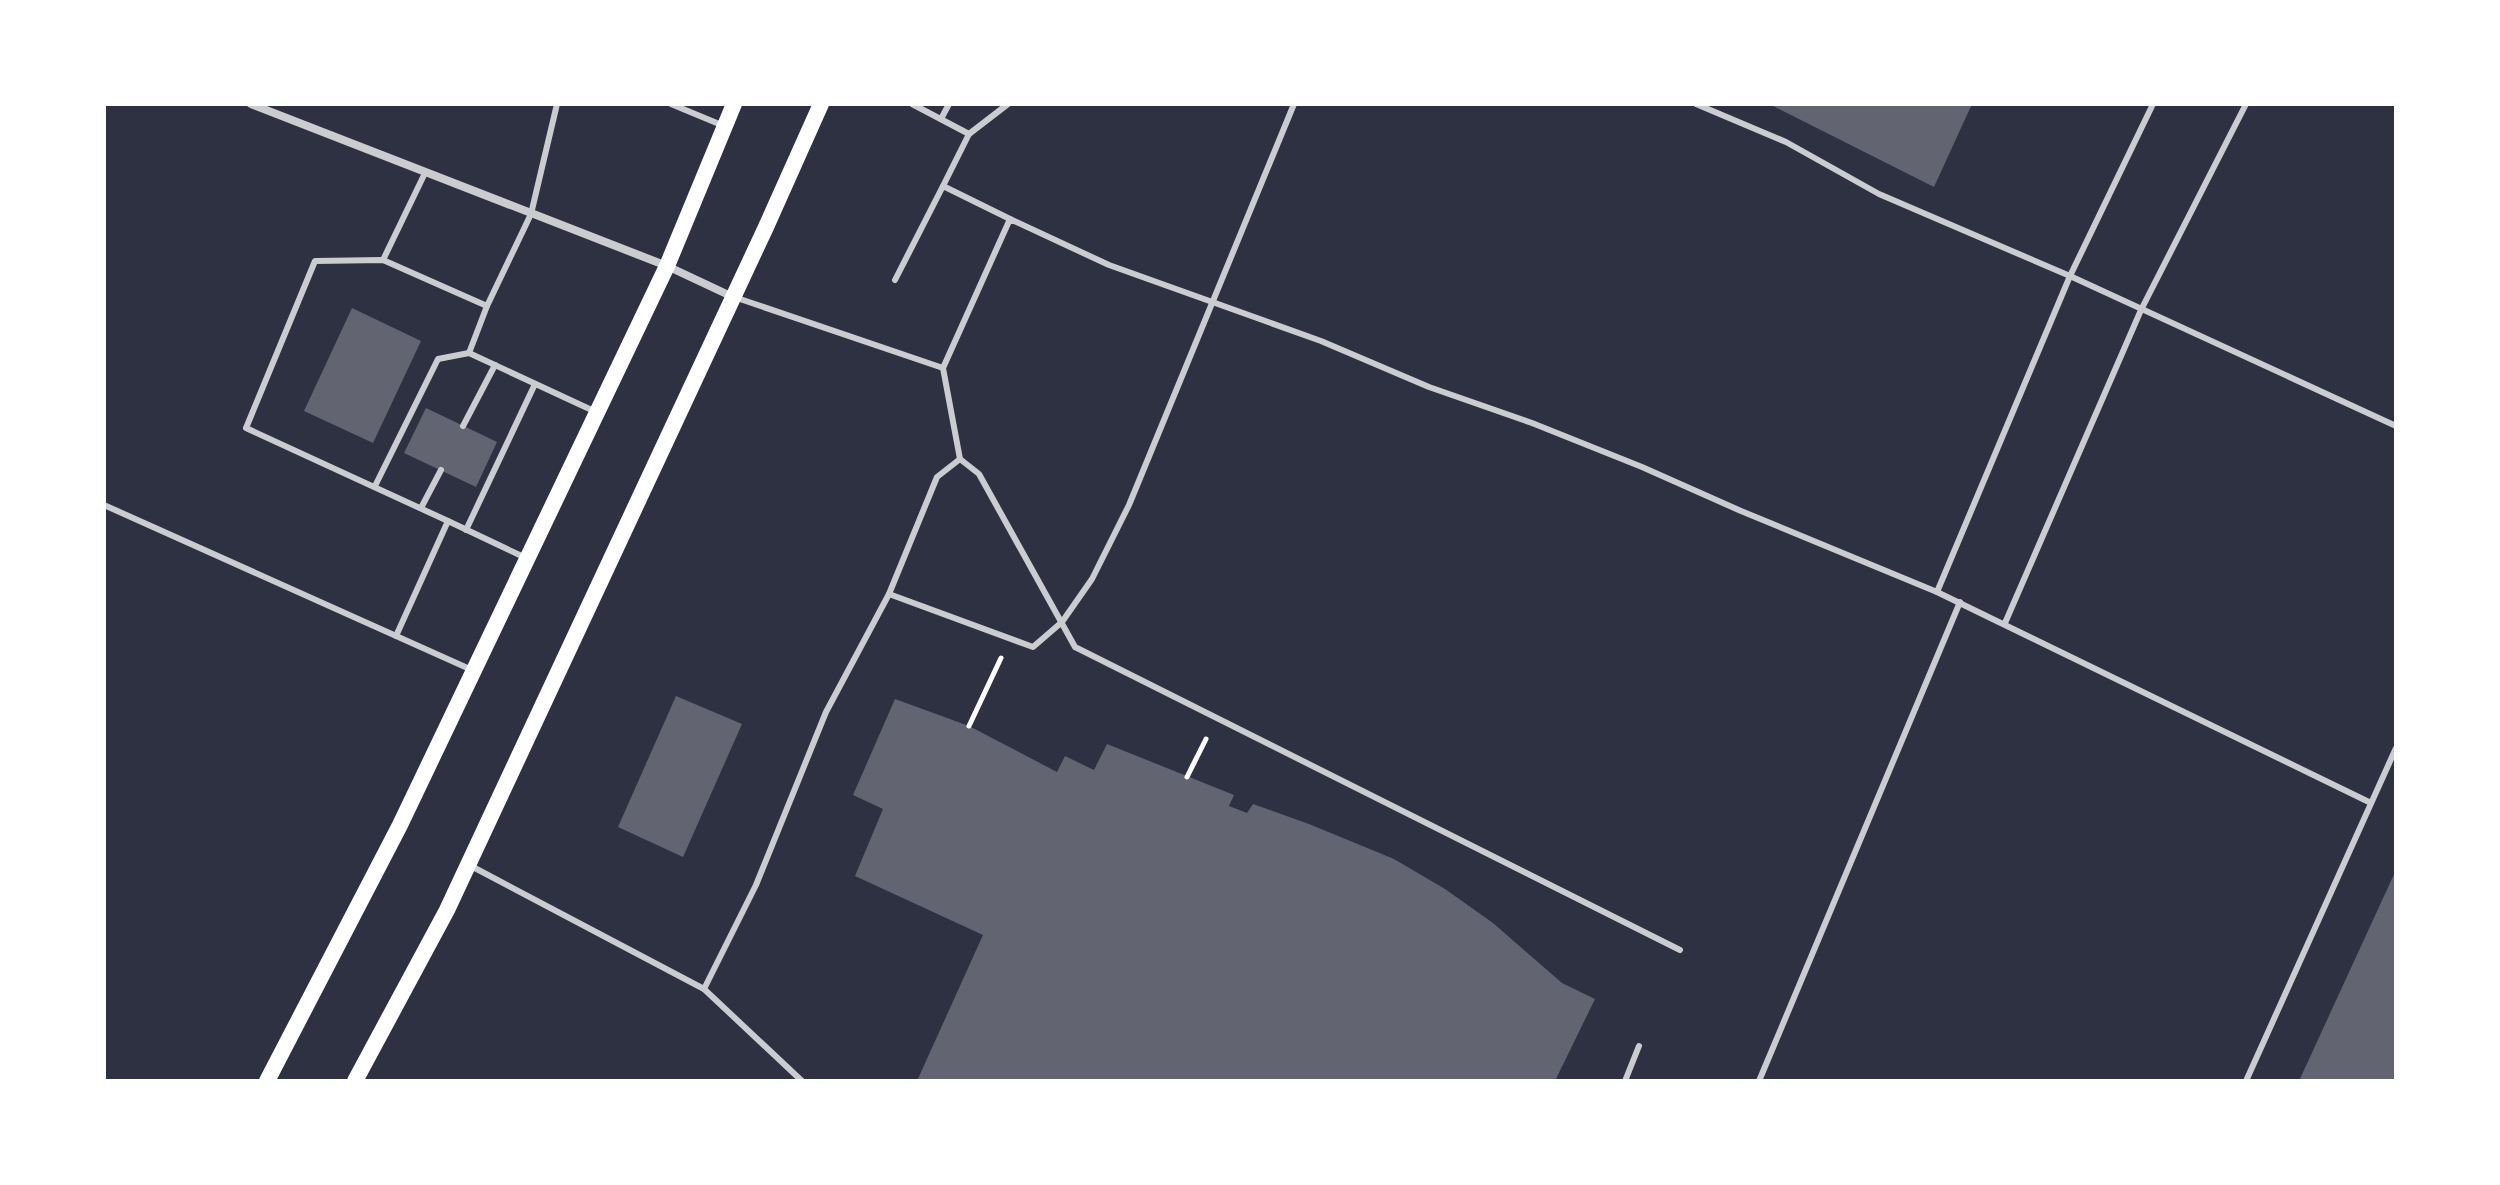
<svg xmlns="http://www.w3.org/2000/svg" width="2500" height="1185" font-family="'IBM Plex Sans',sans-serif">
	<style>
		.building { fill: #626471 }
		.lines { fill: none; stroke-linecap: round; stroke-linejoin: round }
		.path { stroke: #fff; stroke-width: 5 }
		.service { stroke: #caccd0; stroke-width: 6 }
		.minor { stroke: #caccd0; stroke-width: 8 }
		.secondary { stroke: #fff; stroke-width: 16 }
	</style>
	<rect width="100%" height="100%" fill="#2d3142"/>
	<g class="building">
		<polygon points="1769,104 1972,104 1934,187"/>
		<polygon points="352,308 421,341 373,443 304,411"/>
		<polygon points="426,408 497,442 476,487 404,453"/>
		<polygon points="676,696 742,724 683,857 618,827"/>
		<polygon points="895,699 969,726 1057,772 1065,756 1094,770 1107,744 1234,795 1229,806 1247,813 1253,804 1309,824 1394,859 1445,889 1493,923 1562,983 1595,999 1555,1081 917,1081 983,935 855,876 883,809 853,795"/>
		<polygon points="2396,870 2396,1081 2299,1081"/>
	</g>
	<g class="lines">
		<g class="path">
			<polyline points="969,726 1001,658"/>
			<polyline points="1187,777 1206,739"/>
		</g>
		<g class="service">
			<polyline points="671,104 724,126"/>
			<polyline points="912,104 969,134 943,186"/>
			<polyline points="1696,104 1786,142 1879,194 2070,276 2396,426"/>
			<polyline points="941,119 949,104"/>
			<polyline points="969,134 1008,104"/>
			<polyline points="383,260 425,173"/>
			<polyline points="895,280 943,186 1010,219"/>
			<polyline points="734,297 943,368"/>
			<polyline points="487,306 469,353 596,412"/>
			<polyline points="463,426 495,365"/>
			<polyline points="375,486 438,359 469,353"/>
			<polyline points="104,505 472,670"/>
			<polyline points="421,508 441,470"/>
			<polyline points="448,521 246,428 315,261 383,260 487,306 531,214 557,104"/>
			<polyline points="466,530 535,384"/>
			<polyline points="1937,592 2070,276 2153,104"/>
			<polyline points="889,594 1033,647 1062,622 1092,579 1129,505 1294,104"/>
			<polyline points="2005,623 2141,310 2246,104"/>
			<polyline points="396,636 448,521 526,558"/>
			<polyline points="471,866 704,989 802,1081"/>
			<polyline points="1680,950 1075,647 979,474 960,459 943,368 1010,219 1109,265 1321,341 1429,387 1532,423 1642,467 1741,511 1937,592 2371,803"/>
			<polyline points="704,989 756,885 826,712 889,594 937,477 960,459"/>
			<polyline points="1625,1081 1639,1046"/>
			<polyline points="1759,1081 1960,602"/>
			<polyline points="2246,1081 2396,748"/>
		</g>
		<polyline class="minor" points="251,104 667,266 733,297"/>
		<g class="secondary">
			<polyline points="267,1081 400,825 667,266 734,104"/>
			<polyline points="355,1081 447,910 766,227 821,104"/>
		</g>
	</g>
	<rect width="2500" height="1185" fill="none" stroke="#ffffff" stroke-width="212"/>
</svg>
